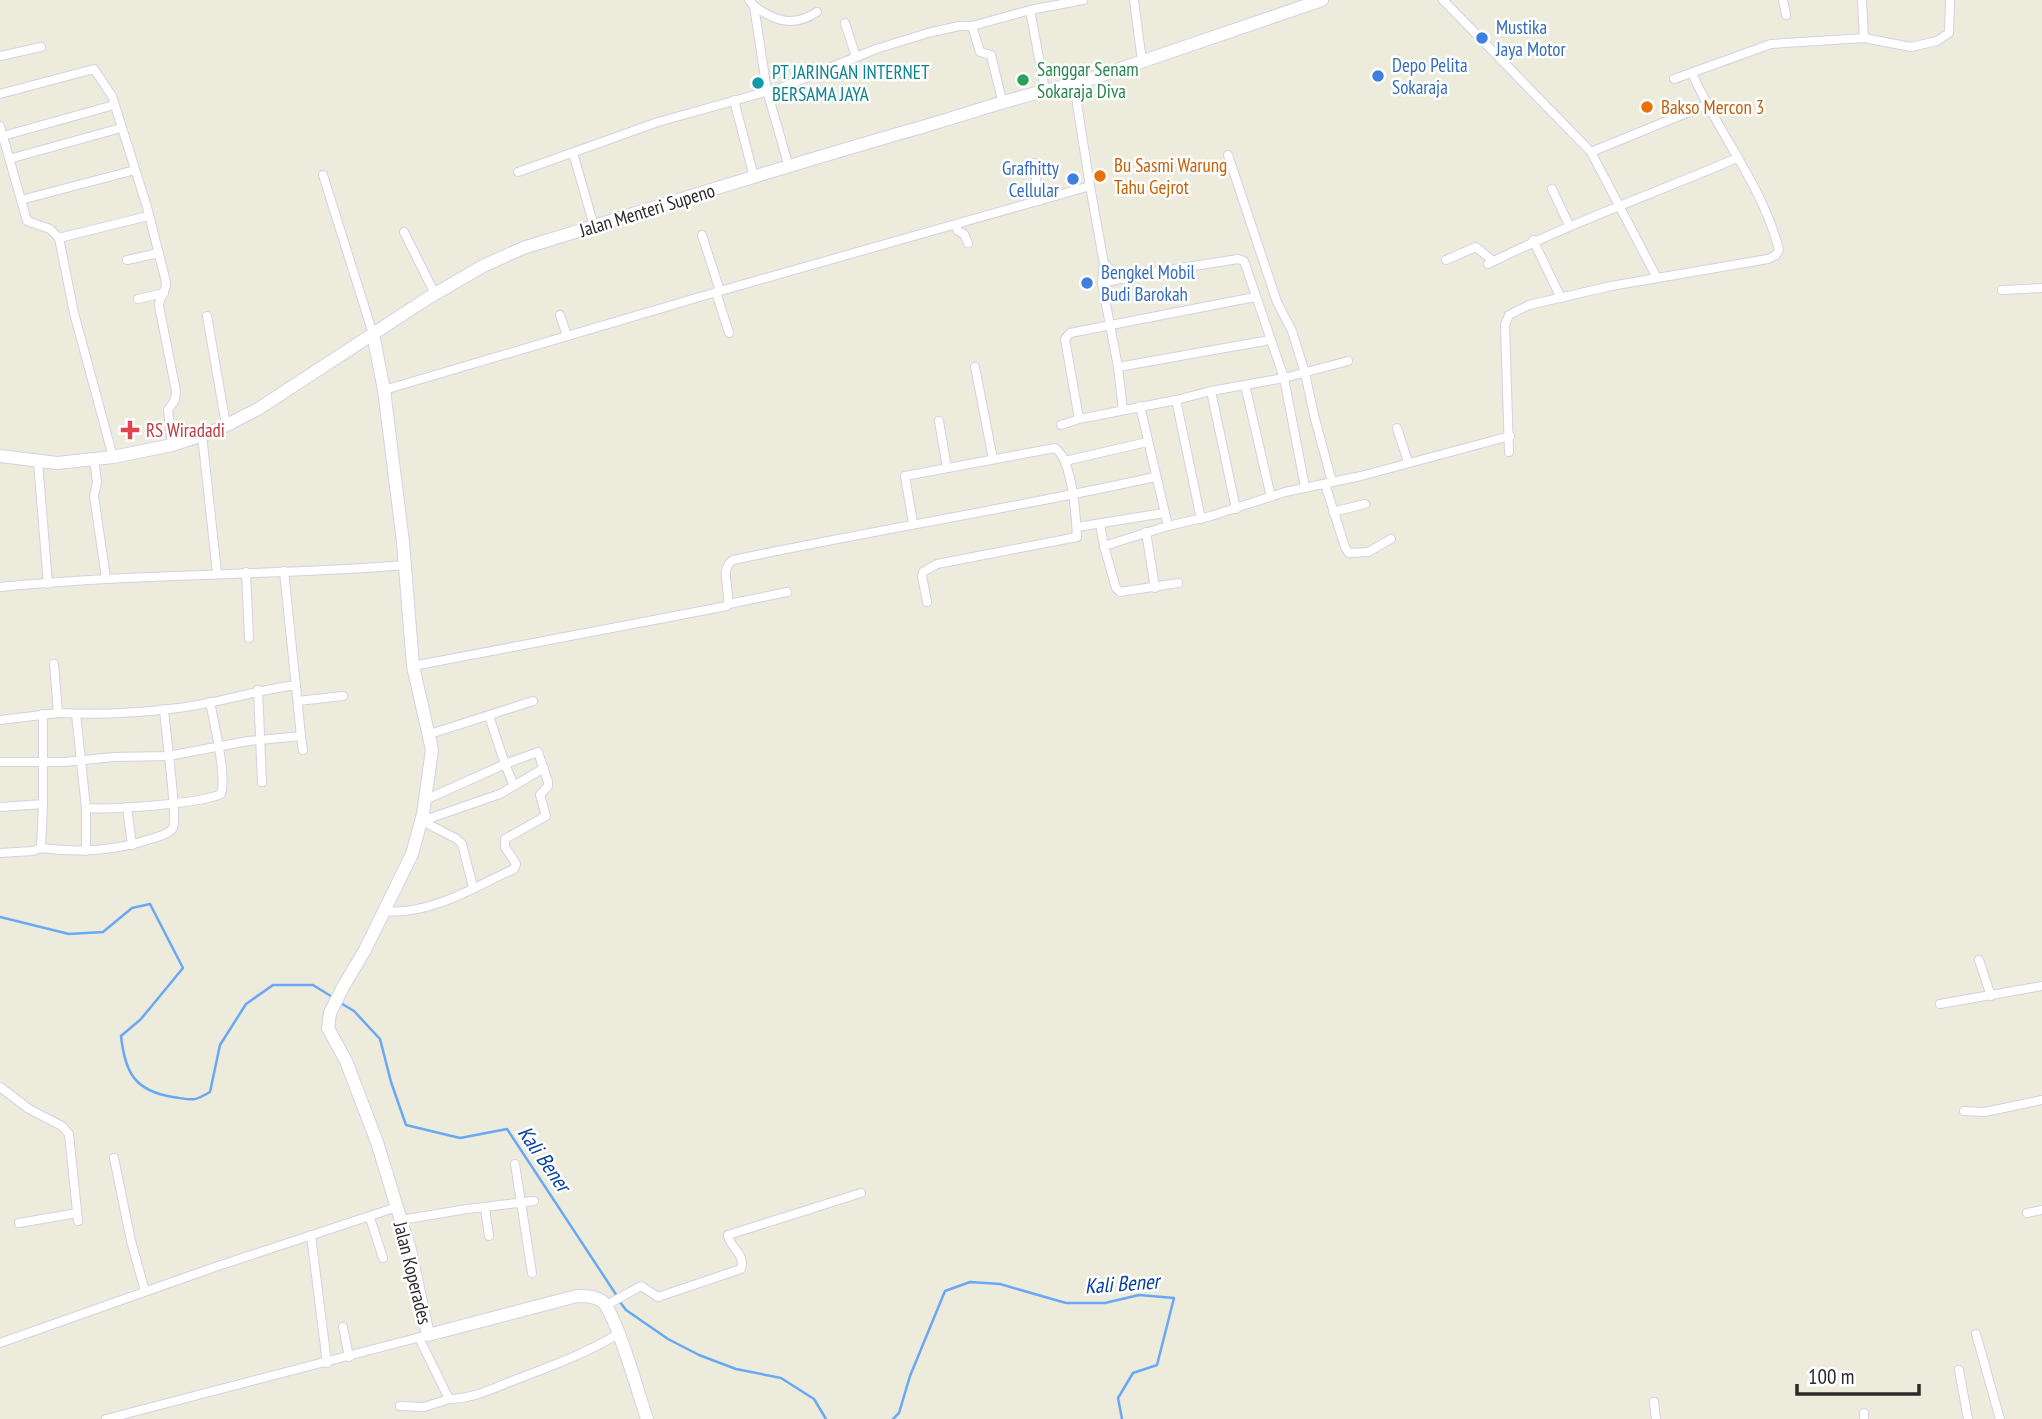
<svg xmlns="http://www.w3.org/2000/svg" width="2042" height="1419" font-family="'PT Sans Narrow',sans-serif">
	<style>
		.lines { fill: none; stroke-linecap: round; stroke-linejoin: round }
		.stream { stroke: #69a8f5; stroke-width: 2.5 }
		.street-casing { stroke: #d3d1e4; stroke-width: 10 }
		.secondary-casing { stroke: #d3d1e4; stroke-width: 14 }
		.street { stroke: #fff; stroke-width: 8 }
		.secondary { stroke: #fff; stroke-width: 12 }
		.shop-dot { fill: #3f7fe0; stroke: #fff; stroke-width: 2.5 }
		.leisure-dot { fill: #2e9e5b; stroke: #fff; stroke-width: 2.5 }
		.culture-dot { fill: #0f9aa8; stroke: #fff; stroke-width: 2.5 }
		.food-dot { fill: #e8710a; stroke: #fff; stroke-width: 2.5 }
		.health-dot { fill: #e0444e; stroke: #fff; stroke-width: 2.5 }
		.labels { text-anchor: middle; stroke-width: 5; stroke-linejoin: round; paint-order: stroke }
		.shop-label { font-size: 19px; fill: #366cbe; stroke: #fff; text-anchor: start }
		.leisure-label { font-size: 19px; fill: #27864d; stroke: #fff; text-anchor: start }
		.culture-label { font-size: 19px; fill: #0d838f; stroke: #fff; text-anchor: start }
		.food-label { font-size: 19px; fill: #c56008; stroke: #fff; text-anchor: start }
		.street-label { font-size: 19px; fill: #2b2b2b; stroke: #fff }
		.health-label { font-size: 19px; fill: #be3a42; stroke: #fff; text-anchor: start }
		.water-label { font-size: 21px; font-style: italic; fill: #0641a4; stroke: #fff }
	</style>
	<rect width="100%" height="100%" fill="#edebdc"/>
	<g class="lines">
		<g class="stream">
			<path d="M0 917 69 934 103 932 132 908 150 904 183 968 141 1019 121 1036C125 1073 135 1091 173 1097 193 1100 193 1102 210 1092L220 1045 246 1004 273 985H313L334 998"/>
			<polyline points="339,1002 354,1011 380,1039 391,1082 406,1125 460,1138 507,1129 617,1296"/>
			<polyline points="620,1302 626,1310 668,1339 699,1355 736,1369 781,1378 814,1399 826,1419"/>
			<polyline points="893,1419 899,1413 910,1376 945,1291 970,1282 1000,1284 1066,1303 1105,1303 1139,1295 1174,1298 1157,1365 1133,1373 1118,1398 1122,1419"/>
		</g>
		<defs>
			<g id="street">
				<polyline points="749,0 754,6 767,91 789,167"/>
				<polyline points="1134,0 1142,61"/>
				<polyline points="1443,0 1591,152 1657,278"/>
				<polyline points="1783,0 1786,15"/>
				<polyline points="1862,0 1864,38"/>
				<path d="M754 6C776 22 794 27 817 12"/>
				<polyline points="845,23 856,57"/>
				<polyline points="972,26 980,52 991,55 1003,104"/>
				<polyline points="0,56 41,47"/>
				<polyline points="1674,79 1771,44 1864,38 1911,47 1937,41 1949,33 1950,0"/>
				<polyline points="1076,84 1077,104 1090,186"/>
				<polyline points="1045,90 1030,10 1083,0"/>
				<path d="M0 94 94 69 112 96 147 207 166 282C167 292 159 296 159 306L176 391 175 400 168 410 172 445"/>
				<polyline points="734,100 754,177"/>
				<polyline points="0,126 27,221 50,229 59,238 74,313 113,457"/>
				<polyline points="3,136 114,105"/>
				<polyline points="1591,152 1706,105"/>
				<polyline points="573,153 594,226"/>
				<polyline points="1228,155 1277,302 1292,331 1305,373 1314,415 1332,482"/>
				<polyline points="9,159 121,128"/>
				<polyline points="1034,163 1039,201"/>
				<polyline points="518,172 658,122 783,87 876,49 928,33 959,26 972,26 1030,10"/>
				<polyline points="323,175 373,334"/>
				<polyline points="1552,189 1569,225"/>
				<polyline points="21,200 135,170"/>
				<polyline points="956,225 958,231 964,234 968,243"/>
				<polyline points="404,232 435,294"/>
				<polyline points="702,235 720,291"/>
				<polyline points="59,238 148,216"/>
				<polyline points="1533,240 1561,298"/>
				<polyline points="127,260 159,253"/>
				<polyline points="1446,260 1476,247 1493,261"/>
				<polyline points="1104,264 1123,279"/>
				<path d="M1488 264C1570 223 1653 194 1737 158"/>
				<polyline points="2002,290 2042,288"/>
				<polyline points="716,292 729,333"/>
				<polyline points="138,299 164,293"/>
				<polyline points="560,315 567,336"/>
				<polyline points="207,316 226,425"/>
				<polyline points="975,367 993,459"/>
				<polyline points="1118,367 1270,340"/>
				<polyline points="1245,385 1271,497"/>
				<polyline points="384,390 720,291 1090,186 1104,264 1102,283 1118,367 1123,410"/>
				<polyline points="1211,391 1236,509"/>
				<polyline points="1176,400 1201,519"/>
				<polyline points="1140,406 1168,526"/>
				<polyline points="1079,419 1065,339 1070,333 1255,297"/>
				<polyline points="939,421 947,468"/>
				<polyline points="1061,425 1079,419 1176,400 1211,391 1284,378 1244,261 1238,259 1149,273 1102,283"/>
				<polyline points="1397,428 1408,462"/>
				<polyline points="202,435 217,573"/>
				<path d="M1509 452 1505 325 1509 315 1529 305 1611 286 1768 259 1776 255 1779 250C1763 186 1718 133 1692 73"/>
				<polyline points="94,459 97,482 94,496 106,578"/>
				<polyline points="1065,461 1147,442"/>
				<polyline points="38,462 48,584"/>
				<polyline points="1325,484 1345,547 1349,553 1368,552 1391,539"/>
				<polyline points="1305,487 1284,378 1348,361"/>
				<polyline points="1333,512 1365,504"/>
				<path d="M913 523 905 476 1055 448C1072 459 1076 516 1077 537L937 564 923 572 922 576 927 602"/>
				<polyline points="1100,524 1104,546"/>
				<polyline points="1077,527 1164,513"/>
				<polyline points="1146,532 1155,588"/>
				<polyline points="246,572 249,638"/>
				<polyline points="1178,583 1120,592 1116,588 1104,546 1168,526 1211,516 1285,492 1361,476 1510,436"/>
				<path d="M0 587C135 573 271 576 406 565"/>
				<polyline points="729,604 787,592"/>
				<path d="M54 664 58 713C98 715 139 713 178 708 218 703 257 690 296 685"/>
				<path d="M413 666 727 606C732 591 718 570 733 560 874 530 1015 508 1155 477"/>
				<polyline points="258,690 262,782"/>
				<polyline points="298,701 343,696"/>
				<path d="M76 714 86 808C112 810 198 804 221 794 227 776 214 723 210 702"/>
				<polyline points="0,720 58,713"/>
				<polyline points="430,734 533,701"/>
				<polyline points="301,736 303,750"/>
				<polyline points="0,762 64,762 114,757 168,756 248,741 301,736 284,571"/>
				<polyline points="425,800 505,764 514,786"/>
				<polyline points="0,807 43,804 43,714"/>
				<polyline points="127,807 132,845"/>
				<polyline points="86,808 86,851"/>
				<polyline points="422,821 500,794 544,768"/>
				<polyline points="422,821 457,839 462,844 473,887"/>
				<path d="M41 848C79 853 117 851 154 838 160 836 169 834 173 828 178 819 165 727 164 709"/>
				<polyline points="0,853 33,851 41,848 43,804"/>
				<path d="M384 911C429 916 474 887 514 869L516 864 505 847V839L546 816 540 795 548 786V782L538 752 505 764 489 716"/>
				<polyline points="1979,960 1991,996"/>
				<polyline points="1940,1004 2042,986"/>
				<polyline points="0,1087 29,1109 62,1126 69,1134 78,1221"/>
				<polyline points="1964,1111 1985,1112 2042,1100"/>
				<polyline points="114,1158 131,1241 145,1291"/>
				<polyline points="515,1164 532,1273"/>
				<polyline points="485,1208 489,1236"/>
				<polyline points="2027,1213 2042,1210"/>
				<polyline points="370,1218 383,1258"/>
				<polyline points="401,1220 467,1209 534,1201"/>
				<polyline points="19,1223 77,1213"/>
				<polyline points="311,1235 327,1363"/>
				<path d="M605 1306 641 1286 658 1297 741 1269C746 1254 729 1247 728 1235L861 1193"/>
				<polyline points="343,1327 349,1357"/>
				<polyline points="1976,1334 2000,1419"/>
				<path d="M419 1338 449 1399C471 1399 492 1389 512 1381 549 1367 585 1354 618 1334"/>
				<polyline points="0,1343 215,1267 397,1207"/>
				<polyline points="1959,1370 1968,1419"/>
				<polyline points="1654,1402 1656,1419"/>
				<polyline points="400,1406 424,1407 449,1399"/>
				<polyline points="106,1419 428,1335"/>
				<polyline points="1864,1419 1864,1413"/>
			</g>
			<g id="secondary">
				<path d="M373 334 384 390 403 542 413 666 432 750 423 814 412 854 365 950 343 987 330 1013 328 1028 346 1061 377 1142 410 1250 428 1335 577 1296C586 1296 596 1296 603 1302 617 1316 639 1396 647 1419"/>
				<path d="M0 456 57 463 113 457 172 445 217 430 258 409 428 298 483 266 523 248C656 207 788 165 922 127 973 112 1024 94 1076 84L1322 0"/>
			</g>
		</defs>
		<use href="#street" class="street-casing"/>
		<use href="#secondary" class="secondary-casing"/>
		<use href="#street" class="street"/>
		<use href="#secondary" class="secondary"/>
	</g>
	<g class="shop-dot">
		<circle cx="1482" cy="38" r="7"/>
		<circle cx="1378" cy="76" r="7"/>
		<circle cx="1073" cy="179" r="7"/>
		<circle cx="1087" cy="283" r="7"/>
	</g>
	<circle class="leisure-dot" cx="1023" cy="80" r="7"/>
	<circle class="culture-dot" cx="758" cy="83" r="7"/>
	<g class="food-dot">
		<circle cx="1647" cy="107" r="7"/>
		<circle cx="1100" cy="176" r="7"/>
	</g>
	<path class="health-dot" d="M126.5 419.5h7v7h7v7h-7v7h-7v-7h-7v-7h7z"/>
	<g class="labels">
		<g class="shop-label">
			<text x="1496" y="34">Mustika<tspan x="1496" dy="22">Jaya Motor</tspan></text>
			<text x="1392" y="72">Depo Pelita<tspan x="1392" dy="22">Sokaraja</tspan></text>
			<text x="1059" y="175" text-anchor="end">Grafhitty<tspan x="1059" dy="22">Cellular</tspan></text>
			<text x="1101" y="279">Bengkel Mobil<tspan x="1101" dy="22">Budi Barokah</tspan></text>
		</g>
		<g class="leisure-label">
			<text x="1037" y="76">Sanggar Senam<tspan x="1037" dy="22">Sokaraja Diva</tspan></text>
		</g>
		<g class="culture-label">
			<text x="772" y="79">PT JARINGAN INTERNET<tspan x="772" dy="22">BERSAMA JAYA</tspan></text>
		</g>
		<g class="food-label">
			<text x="1661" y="114">Bakso Mercon 3</text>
			<text x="1114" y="172">Bu Sasmi Warung<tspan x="1114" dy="22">Tahu Gejrot</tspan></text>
		</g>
		<g class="street-label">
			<text transform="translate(647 210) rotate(-17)" y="7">Jalan Menteri Supeno</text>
			<text transform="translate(413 1273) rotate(76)" y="7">Jalan Koperades</text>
		</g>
		<g class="health-label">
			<text x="146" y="437">RS Wiradadi</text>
		</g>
		<g class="water-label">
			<text transform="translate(544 1159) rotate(55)" y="7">Kali Bener</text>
			<text transform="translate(1122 1284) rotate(-4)" y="7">Kali Bener</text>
		</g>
	</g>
	<path d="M1797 1384v10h122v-10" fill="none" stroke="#2b2b2b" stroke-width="3.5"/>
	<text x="1808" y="1384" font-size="21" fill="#2b2b2b" stroke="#ffffff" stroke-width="5" paint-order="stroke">100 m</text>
</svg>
